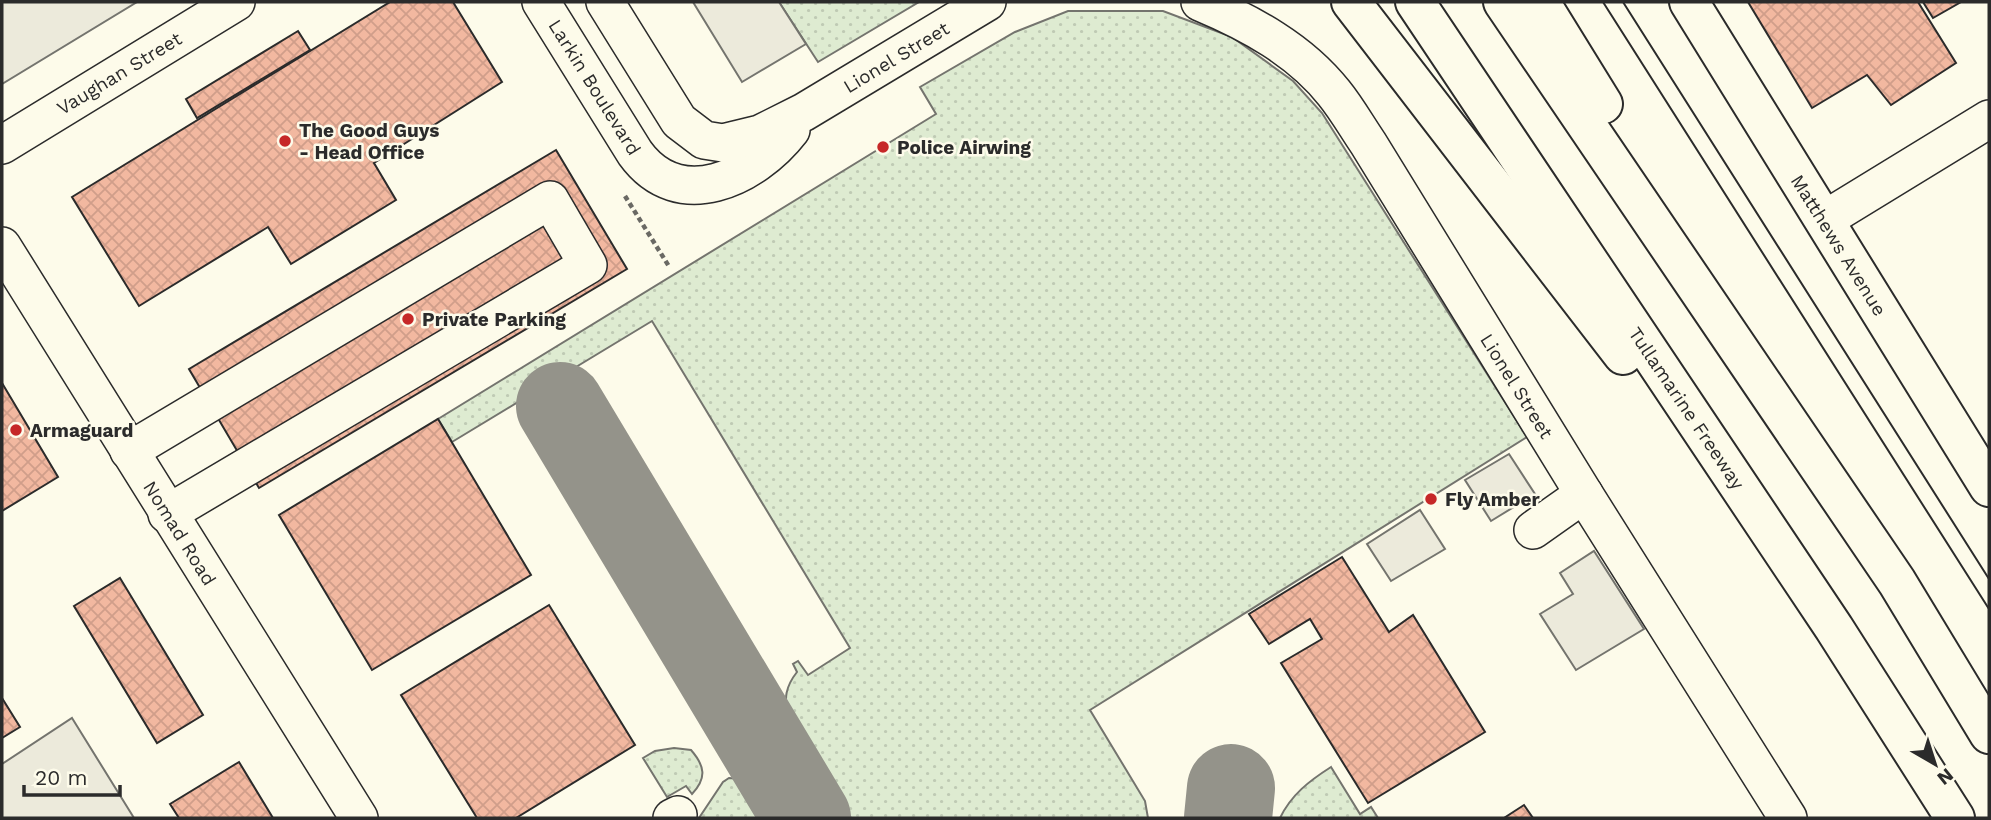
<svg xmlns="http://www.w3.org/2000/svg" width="1991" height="820" font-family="'Work Sans',sans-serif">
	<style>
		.grass { fill: url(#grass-dots); stroke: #74746e; stroke-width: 2 }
		.parking { fill: #eceadb; stroke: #74746e; stroke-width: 2 }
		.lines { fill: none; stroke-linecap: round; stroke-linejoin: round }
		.taxiway { stroke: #94938a; stroke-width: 88 }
		.building { fill: url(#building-cross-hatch); stroke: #2b2b2b; stroke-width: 2 }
		.minor-casing { stroke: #2b2b2b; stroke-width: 40 }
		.major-casing { stroke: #2b2b2b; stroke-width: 42 }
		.highway-casing { stroke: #2b2b2b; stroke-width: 42 }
		.path { stroke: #6a6964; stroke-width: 4.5; stroke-dasharray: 5 3.5; stroke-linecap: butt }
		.minor { stroke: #fdfbea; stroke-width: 37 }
		.major { stroke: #fdfbea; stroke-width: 38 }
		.highway { stroke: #fdfbea; stroke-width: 38 }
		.tram { stroke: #2b2b2b; stroke-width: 2 }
		.poi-dot { fill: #c62828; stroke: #fdfbea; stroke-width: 2.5 }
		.labels { text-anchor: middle; stroke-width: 5; stroke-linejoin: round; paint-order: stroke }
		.street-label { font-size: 19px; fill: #2b2b2b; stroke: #fdfbea }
		.poi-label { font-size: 19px; font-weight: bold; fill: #2b2b2b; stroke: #fdfbea; text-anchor: start }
	</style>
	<defs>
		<pattern id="grass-dots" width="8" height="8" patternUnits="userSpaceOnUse" patternTransform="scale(1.75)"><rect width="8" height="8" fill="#deebd1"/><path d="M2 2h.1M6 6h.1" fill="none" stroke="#bfcab4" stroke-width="1.8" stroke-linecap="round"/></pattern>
		<pattern id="building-cross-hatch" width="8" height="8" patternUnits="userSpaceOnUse" patternTransform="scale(1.75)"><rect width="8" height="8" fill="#f2b8a0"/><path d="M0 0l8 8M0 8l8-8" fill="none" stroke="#d09e8a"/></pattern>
	</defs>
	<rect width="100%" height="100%" fill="#fdfbea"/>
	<g class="grass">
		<polygon points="779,2 919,2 818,62"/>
		<path d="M1068 11H1163L1232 37 1293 81 1322 113 1527 437 1090 710 1145 801 1148 818H851L789 715C783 699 786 686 797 672L793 664 798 661 808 675 850 648 652 321 452 442 438 419 936 114 920 87 1015 32Z"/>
		<path d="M674 748 691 750C705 766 707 778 692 794L686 786 667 797 643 758 655 751Z"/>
		<path d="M1331 767 1360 814 1371 807 1378 818H1280C1291 795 1309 781 1331 767Z"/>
		<polygon points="729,778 740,779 764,818 699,818 723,782"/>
	</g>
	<g class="parking">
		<polygon points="2,2 137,2 2,84"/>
		<polygon points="693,2 779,2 806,44 742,82"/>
		<polygon points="1509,454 1535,494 1491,521 1465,480"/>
		<polygon points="1420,510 1445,549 1391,581 1367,544"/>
		<polygon points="1594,551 1644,629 1576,670 1540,614 1573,594 1560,573"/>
		<polygon points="72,718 134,818 2,818 2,764"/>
	</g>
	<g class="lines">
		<g class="taxiway">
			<polyline points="560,406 807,818"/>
			<polyline points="1228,818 1231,788"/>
		</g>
	</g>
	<g class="building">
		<polygon points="390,2 453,2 502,82 374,163 396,200 291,264 268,227 139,306 72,197"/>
		<polygon points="1748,2 1918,2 1956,63 1891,105 1867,75 1812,108"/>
		<polygon points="1923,2 1961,2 1933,18"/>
		<polygon points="298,31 310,50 197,118 186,99"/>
		<polygon points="556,150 627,269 259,488 189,369"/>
		<polygon points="2,383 58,477 2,511"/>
		<polygon points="438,419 531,575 372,670 279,515"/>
		<polygon points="1342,557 1389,632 1413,615 1485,732 1368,803 1281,663 1322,639 1310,619 1269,644 1249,614"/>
		<polygon points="120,578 203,715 157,743 74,606"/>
		<polygon points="549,605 635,745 516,818 477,818 401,695"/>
		<polygon points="2,698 20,727 2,738"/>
		<polygon points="239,762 273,818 179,818 170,804"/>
		<polygon points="1524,805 1533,818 1504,818"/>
	</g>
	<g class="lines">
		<defs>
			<g id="minor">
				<path d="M541 2 635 153C679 214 754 178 791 130"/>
				<polyline points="605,2 679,121 704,140 723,143 760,134 804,112 987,2"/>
				<path d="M1200 2C1250 23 1300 50 1334 93 1347 109 1357 127 1368 143L1584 494 1788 818"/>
				<polyline points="2,145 236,2"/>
				<polyline points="1824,220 1989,119"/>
				<polyline points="2,246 359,818"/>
				<polyline points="129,451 550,200 588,265 167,514"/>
				<polyline points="1533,530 1584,494"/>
				<polyline points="672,818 678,815"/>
			</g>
			<polyline id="major" points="1689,2 1989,487"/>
			<g id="highway">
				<polyline points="1351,2 1623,355"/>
				<polyline points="1415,2 1834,628 1955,818"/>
				<polyline points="1503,2 1897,582 1989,734"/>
				<polyline points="1540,2 1603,104"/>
			</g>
		</defs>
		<use href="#minor" class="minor-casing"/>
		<use href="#major" class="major-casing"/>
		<use href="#highway" class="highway-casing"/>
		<polyline class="path" points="625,196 670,268"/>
		<use href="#minor" class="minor"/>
		<use href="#major" class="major"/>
		<use href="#highway" class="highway"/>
		<g class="tram">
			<polyline points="1603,2 1989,609"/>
			<polyline points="1623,2 1989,579"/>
		</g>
	</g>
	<g class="poi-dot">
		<circle cx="285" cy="141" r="7"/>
		<circle cx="883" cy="147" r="7"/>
		<circle cx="408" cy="319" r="7"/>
		<circle cx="16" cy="430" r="7"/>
		<circle cx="1431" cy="499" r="7"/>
	</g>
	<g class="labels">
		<g class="street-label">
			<text transform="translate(896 57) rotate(-31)" y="7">Lionel Street</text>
			<text transform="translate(119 73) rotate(-31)" y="7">Vaughan Street</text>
			<text transform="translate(595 87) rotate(58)" y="7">Larkin Boulevard</text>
			<text transform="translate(1839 245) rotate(58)" y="7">Matthews Avenue</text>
			<text transform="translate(1517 386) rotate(58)" y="7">Lionel Street</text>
			<text transform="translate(1687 408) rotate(56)" y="7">Tullamarine Freeway</text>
			<text transform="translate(180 533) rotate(58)" y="7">Nomad Road</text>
		</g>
		<g class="poi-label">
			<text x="299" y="137">The Good Guys<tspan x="299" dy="22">- Head Office</tspan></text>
			<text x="897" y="154">Police Airwing</text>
			<text x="422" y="326">Private Parking</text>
			<text x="30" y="437">Armaguard</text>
			<text x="1445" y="506">Fly Amber</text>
		</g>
	</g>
	<rect width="1991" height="820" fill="none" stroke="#2b2b2b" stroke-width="7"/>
	<g transform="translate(1935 764) rotate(141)" stroke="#fdfbea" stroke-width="5" paint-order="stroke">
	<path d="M0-5L12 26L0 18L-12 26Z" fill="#2b2b2b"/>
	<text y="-10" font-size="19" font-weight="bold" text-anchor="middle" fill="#2b2b2b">N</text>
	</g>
	<path d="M24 785v10h96v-10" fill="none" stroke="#2b2b2b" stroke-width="3.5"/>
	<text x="35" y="785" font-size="21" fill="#2b2b2b" stroke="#fdfbea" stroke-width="5" paint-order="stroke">20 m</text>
</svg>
